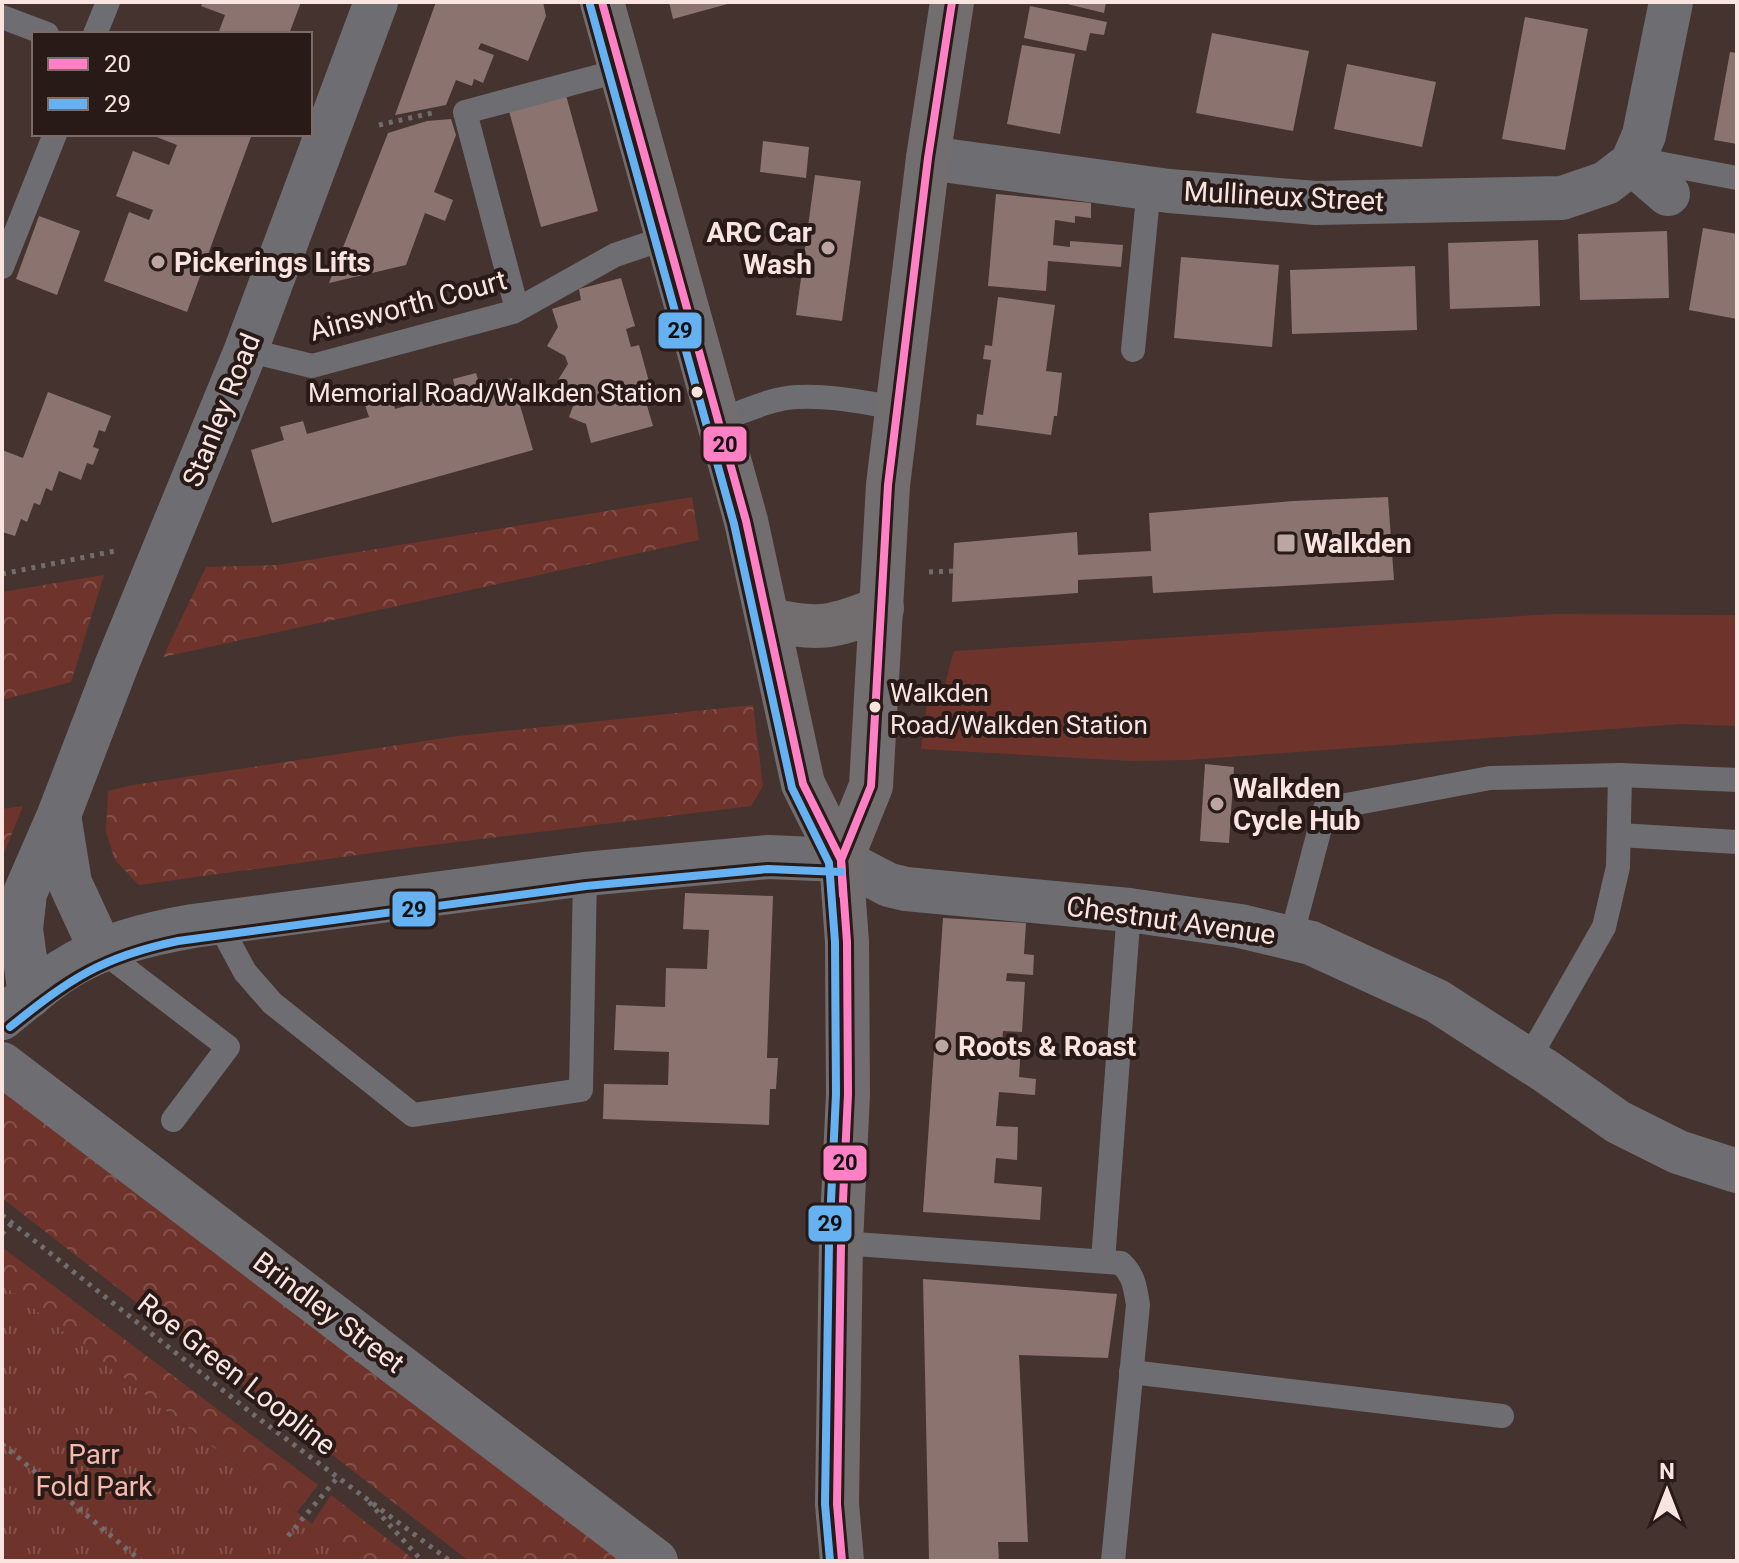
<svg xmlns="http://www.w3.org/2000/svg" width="1739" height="1563" font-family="Roboto,sans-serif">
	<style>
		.grass { fill: #6e342c }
		.forest { fill: url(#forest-crowns) }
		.park { fill: url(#park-tufts) }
		.building { fill: #8b7470 }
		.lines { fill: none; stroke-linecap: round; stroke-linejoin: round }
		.path { stroke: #706d6d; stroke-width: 5; stroke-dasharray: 4 6; stroke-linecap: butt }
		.service { stroke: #6e6e72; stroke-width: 24 }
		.minor { stroke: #6e6e72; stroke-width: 44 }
		.tertiary { stroke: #6e6e72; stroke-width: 44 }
		.primary { stroke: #726e70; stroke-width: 44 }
		.bus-1-casing { stroke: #281a17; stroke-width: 14 }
		.bus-2-casing { stroke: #281a17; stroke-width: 14 }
		.bus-1 { stroke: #ff80c5; stroke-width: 8 }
		.bus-2 { stroke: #66b1f2; stroke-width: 8 }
		.poi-dot { fill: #bba6a2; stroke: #281a17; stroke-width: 3 }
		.bus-dot { fill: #fae4e0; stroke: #281a17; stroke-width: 3 }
		.labels { text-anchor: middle; stroke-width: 8; stroke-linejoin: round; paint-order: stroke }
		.bus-label { font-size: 26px; fill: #fae4e0; stroke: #281a17; text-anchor: end }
		.street-label { font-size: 28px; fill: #fae4e0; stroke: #281a17 }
		.poi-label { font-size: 28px; font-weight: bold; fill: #fae4e0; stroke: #281a17; text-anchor: start }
		.park-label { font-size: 28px; fill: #f7b8ad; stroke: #281a17 }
		.line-badge { stroke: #281a17; stroke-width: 3 }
		.pale-badge-label { font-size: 22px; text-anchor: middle; font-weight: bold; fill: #111 }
	</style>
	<defs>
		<pattern id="forest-crowns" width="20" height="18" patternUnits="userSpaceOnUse" patternTransform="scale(2)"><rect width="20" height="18" fill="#6e342c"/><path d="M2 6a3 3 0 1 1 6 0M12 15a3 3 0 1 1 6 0" fill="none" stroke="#84514a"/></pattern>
		<pattern id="park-tufts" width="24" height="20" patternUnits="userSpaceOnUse" patternTransform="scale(2)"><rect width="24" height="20" fill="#6e342c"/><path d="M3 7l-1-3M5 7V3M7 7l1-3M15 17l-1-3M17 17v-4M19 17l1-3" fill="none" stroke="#84514a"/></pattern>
	</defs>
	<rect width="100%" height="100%" fill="#45332f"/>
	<polygon class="grass" points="1553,614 1737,615 1737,726 1681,724 1188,760 1131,761 921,749 929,688 945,684 954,651"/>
	<g class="forest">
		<polygon points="692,497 699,540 163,657 206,567 278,565"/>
		<polygon points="104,575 71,682 2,700 2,592"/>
		<polygon points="753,705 763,786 751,806 400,849 139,885 115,860 106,832 108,791 133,785 458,736"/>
		<polygon points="23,806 2,858 2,809"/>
		<polygon points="2,1081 622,1561 469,1561 2,1198"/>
		<polygon points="2,1247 318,1485 297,1512 2,1284"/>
		<polygon points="331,1495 416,1561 360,1561 312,1524"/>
	</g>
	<polygon class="park" points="2,1284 360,1561 2,1561"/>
	<g class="building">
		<polygon points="203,2 301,2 289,34 218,34 225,15 201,6"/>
		<polygon points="436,2 543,2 546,16 528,61 481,43 478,49 494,55 483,83 474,79 472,86 456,80 446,105 395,115"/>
		<polygon points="669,2 731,2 731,3 673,19"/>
		<polygon points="1059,2 1106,2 1104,13"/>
		<polygon points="1030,6 1107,22 1104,35 1090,33 1086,51 1024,38"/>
		<polygon points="1525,17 1588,29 1565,150 1502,139"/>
		<polygon points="1212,33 1309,51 1293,131 1196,113"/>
		<polygon points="1022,45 1075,54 1060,134 1007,124"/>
		<polygon points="1730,52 1737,53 1737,144 1714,140"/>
		<polygon points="1347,64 1436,82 1422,147 1334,129"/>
		<polygon points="564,88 598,211 541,227 507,104"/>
		<polygon points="451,119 456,135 434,192 453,200 445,221 425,213 406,265 329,283 388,133 427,121"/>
		<polygon points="149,134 252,134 187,312 104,281 129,212 149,220 153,210 116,196 133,151 169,165 177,145"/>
		<polygon points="763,141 809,147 806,178 760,172"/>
		<polygon points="815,175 861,181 842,321 796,315"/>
		<polygon points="996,194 1091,203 1091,218 1075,216 1075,223 1055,220 1053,245 1070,247 1070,241 1123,245 1121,267 1048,261 1046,291 988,286"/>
		<polygon points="39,216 80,231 57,295 16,279"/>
		<polygon points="1703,228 1737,234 1737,319 1689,310"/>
		<polygon points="1667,231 1669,298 1580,300 1578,234"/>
		<polygon points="1538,240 1540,306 1450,309 1448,243"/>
		<polygon points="1181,257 1279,265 1272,347 1174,338"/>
		<polygon points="1415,266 1417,330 1292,334 1290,270"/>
		<polygon points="621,278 635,326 626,329 631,347 639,345 651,389 643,392 653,426 591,443 586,424 569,417 576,398 575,390 558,380 568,364 565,356 547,346 558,327 552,309 581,300 579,289"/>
		<polygon points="998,297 1055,305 1046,371 1062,373 1057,416 1054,416 1051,435 976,425 977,414 983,415 991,360 983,359 985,345 992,346"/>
		<polygon points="476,373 480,386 512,378 533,450 272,523 251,450 284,440 280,427 303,421 307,434 369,417 364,402 391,394 395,409 456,392 453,379"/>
		<polygon points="48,392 111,416 105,432 99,430 93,447 99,449 93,465 87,463 81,480 59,471 52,491 46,488 40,505 34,503 27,522 21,519 15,536 2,532 2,450 23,458"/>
		<polygon points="1388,497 1394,580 1153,593 1152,576 1078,580 1078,593 952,602 954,543 1077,532 1078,555 1151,551 1149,513 1293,501"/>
		<polygon points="1205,764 1234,767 1229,843 1200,841"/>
		<polygon points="685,893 773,896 767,1058 778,1058 776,1089 770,1089 769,1125 603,1119 604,1084 668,1085 669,1052 614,1050 616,1005 665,1007 666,968 707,969 709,930 683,929"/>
		<polygon points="943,918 1026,923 1024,954 1034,955 1033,975 1007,973 1006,981 1025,982 1022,1032 1003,1031 1002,1044 1021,1046 1019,1077 1036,1079 1035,1095 999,1092 996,1126 1018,1127 1017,1160 996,1158 994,1183 1042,1187 1040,1220 923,1212"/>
		<polygon points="923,1279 1117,1294 1108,1358 1019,1355 1028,1542 998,1542 999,1561 929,1561"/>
	</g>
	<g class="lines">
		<g class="path">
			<polyline points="379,125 432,113"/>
			<polyline points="929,572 953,571"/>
			<polyline points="2,574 115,551"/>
			<polyline points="2,1215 254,1415 450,1561"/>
			<polyline points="2,1234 12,1223"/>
			<polyline points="2,1444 141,1561"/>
			<polyline points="369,1502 422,1561"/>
			<polyline points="288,1536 338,1477"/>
		</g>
		<g class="service">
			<polyline points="2,17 47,34"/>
			<polyline points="95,34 108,2"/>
			<polyline points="1637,159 1737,178"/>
			<polyline points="2,267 55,134"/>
			<polyline points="517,309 465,112 622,70"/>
			<polyline points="246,350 312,366 513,312 615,255 669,237"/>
			<polyline points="1133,350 1149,188"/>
			<path d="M719 420C744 412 771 398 797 397 831 395 865 403 898 408"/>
			<polyline points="1619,835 1737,842"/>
			<polyline points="218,922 245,972 272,1003 413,1115 581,1090 585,874"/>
			<polyline points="1291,938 1325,809 1490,778 1620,775 1737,780"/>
			<polyline points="101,950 228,1047 173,1120"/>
			<polyline points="1528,1060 1604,927 1618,867 1620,775"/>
			<path d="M841 1243 1121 1263C1134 1276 1135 1286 1138 1305L1113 1561"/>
			<polyline points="1103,1261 1129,910"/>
			<polyline points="1131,1372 1502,1416"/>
		</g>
		<g class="minor">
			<polyline points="928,158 1169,191 1316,203 1562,198 1606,183 1632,163 1644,135 1671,2"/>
			<polyline points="1632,163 1668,194"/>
			<polyline points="59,815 70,883 101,950"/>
			<polyline points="841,860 889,885 906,889 1129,910 1240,926 1311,943 1437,1001 1547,1072 1618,1122 1678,1152 1737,1171"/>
			<polyline points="30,996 21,929 25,893 59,815 117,664 246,350 376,2"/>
			<polyline points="2,1064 656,1561"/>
		</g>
		<path class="tertiary" d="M2 1018C22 1002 41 985 62 971 102 945 147 934 193 926L585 874 768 857 841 860"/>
		<g class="primary">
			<polyline points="602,2 746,521 803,784 841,860"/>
			<path d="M768 619C818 632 835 627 882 608"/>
			<polyline points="842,1561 837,1504 841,1243 848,1094 847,942 841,860 871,786 888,485 928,158 952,2"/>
		</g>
		<defs>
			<g id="bus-1">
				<polyline points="602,2 746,521 803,784 841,860 847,942 848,1094 841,1243 837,1504 842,1561"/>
				<polyline points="843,895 841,860 871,786 888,485 928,158 952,2"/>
			</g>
			<g id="bus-2">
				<polyline points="590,5 734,524 792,788 829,863 835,942 836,1094 829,1243 825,1504 830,1561"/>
				<path d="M10 1027C70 979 101 957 178 941L586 886 768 869 841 872"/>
			</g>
		</defs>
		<use href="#bus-1" class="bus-1-casing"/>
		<use href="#bus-2" class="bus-2-casing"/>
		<use href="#bus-1" class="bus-1"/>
		<use href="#bus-2" class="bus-2"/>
	</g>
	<g class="poi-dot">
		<circle cx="828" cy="248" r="8"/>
		<circle cx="158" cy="262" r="8"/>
		<rect x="1276" y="533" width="20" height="20" rx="4"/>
		<circle cx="1217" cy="804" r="8"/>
		<circle cx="942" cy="1046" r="8"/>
	</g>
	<g class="bus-dot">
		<circle cx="697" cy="392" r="7"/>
		<circle cx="875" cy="707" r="7"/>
	</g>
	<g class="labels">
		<g class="bus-label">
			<text x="682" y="402">Memorial Road/Walkden Station</text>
			<text x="890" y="702" text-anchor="start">Walkden<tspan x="890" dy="32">Road/Walkden Station</tspan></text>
		</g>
		<g class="street-label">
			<text transform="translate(1284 196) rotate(3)" y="10">Mullineux Street</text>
			<text transform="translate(408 305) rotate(-15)" y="10">Ainsworth Court</text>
			<text transform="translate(221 410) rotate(-68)" y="10">Stanley Road</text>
			<text transform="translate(1171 920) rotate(8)" y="10">Chestnut Avenue</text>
			<text transform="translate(329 1312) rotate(37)" y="10">Brindley Street</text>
			<text transform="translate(237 1374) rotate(38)" y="10">Roe Green Loopline</text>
		</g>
		<g class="poi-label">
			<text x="812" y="242" text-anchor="end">ARC Car<tspan x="812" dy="32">Wash</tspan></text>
			<text x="174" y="272">Pickerings Lifts</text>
			<text x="1304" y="553">Walkden</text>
			<text x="1233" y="798">Walkden<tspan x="1233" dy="32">Cycle Hub</tspan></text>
			<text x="958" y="1056">Roots &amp; Roast</text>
		</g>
		<g class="park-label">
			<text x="94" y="1464">Parr<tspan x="94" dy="32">Fold Park</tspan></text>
		</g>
	</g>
	<g class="line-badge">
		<rect x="657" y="311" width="46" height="39" rx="8" fill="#66b1f2"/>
		<rect x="702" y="425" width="46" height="38" rx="8" fill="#ff80c5"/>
		<rect x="391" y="890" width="46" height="38" rx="8" fill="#66b1f2"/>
		<rect x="822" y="1144" width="46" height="38" rx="8" fill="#ff80c5"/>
		<rect x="807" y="1204" width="46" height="39" rx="8" fill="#66b1f2"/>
	</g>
	<g class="pale-badge-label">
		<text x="680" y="338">29</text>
		<text x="725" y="452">20</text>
		<text x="414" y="917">29</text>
		<text x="845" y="1170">20</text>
		<text x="830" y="1231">29</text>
	</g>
	<rect width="1739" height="1563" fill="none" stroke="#fae4e0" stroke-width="8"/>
	<rect x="32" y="32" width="280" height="104" fill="#281a17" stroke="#7c6b67" stroke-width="2"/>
	<rect x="48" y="58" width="40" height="12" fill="#ff80c5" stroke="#7c6b67" stroke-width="2"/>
	<text x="104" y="72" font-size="24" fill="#fae4e0">20</text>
	<rect x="48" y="98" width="40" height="12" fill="#66b1f2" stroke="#7c6b67" stroke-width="2"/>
	<text x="104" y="112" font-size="24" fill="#fae4e0">29</text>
	<g transform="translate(1667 1491)" stroke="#281a17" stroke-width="6" paint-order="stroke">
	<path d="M0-6L14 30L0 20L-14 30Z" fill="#fae4e0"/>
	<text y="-12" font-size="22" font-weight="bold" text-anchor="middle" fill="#fae4e0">N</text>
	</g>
</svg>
